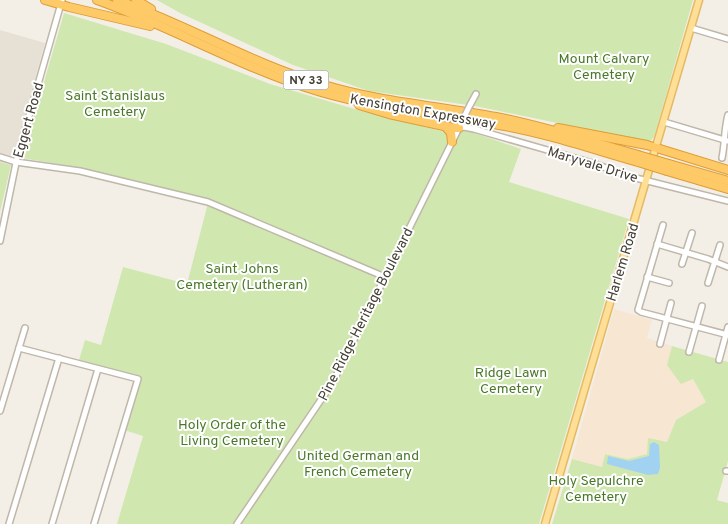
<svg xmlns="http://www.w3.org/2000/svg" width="728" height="524" font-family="Overpass,sans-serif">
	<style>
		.residential { fill: #e7e1d5 }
		.commercial { fill: #f6e6d2 }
		.green { fill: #d0e8af }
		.water { fill: #a2d2f1 }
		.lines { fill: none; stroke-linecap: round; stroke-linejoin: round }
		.minor-casing { stroke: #bfb7a9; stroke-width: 8 }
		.major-casing { stroke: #e4bb64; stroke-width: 9 }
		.highway-casing { stroke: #de9d36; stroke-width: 10 }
		.minor { stroke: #fff; stroke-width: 5 }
		.major { stroke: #ffde95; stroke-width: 6 }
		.highway { stroke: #fec967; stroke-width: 8 }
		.minor-bridge-casing { stroke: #bfb7a9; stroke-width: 8; stroke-linecap: butt }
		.highway-bridge-casing { stroke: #de9d36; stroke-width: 10; stroke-linecap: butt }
		.minor-bridge { stroke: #fff; stroke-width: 5 }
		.highway-bridge { stroke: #fec967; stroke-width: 8 }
		.labels { text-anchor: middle; stroke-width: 4; stroke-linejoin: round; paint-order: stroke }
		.shield { fill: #fff; stroke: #7e7972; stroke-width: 1 }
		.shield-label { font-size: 12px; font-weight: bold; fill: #464036 }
		.park-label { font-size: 14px; fill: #497928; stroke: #fff }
		.street-label { font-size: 14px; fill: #464036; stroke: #fff }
	</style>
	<rect width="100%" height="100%" fill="#f3efe7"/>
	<polygon class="residential" points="0,30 45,43 13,157 0,153"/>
	<polygon class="commercial" points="614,309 652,320 647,338 672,346 667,365 693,379 706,402 676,420 667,442 647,454 628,459 605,454 602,467 572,459"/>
	<g class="green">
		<polygon points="157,0 693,0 654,137 649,142 475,106 369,91 293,65 180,13"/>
		<polygon points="64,13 166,44 270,84 358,110 445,132 466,130 521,149 509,182 629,219 539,524 117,524 143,436 124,430 141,377 79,360 85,340 101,345 123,267 187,284 209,199 76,167 22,158"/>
		<polygon points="0,162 11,165 0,212"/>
		<polygon points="672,346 728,362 728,461 717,500 728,503 728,524 552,524 572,459 602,467 605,454 628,459 647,454 648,438 667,442 676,420 706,402 693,379 681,384 667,365"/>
	</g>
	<polygon class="water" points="654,442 659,445 660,468 658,474 648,475 607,464 608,456 629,461 649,456 650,444"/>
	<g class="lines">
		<defs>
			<g id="minor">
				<polyline points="691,28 728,39"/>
				<polyline points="470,105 476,94"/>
				<polyline points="664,122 728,141"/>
				<polyline points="459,128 464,127 474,129 596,164 624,175 728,201"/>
				<polyline points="0,157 16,162 80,171 208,202 385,277"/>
				<path d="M722 158C725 143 724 130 728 115"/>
				<polyline points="663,225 638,310 641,312 728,335"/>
				<polyline points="0,241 17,158 62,0"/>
				<polyline points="657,244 708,259 728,267"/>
				<polyline points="682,264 692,233"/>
				<polyline points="647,277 669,283"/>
				<polyline points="708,283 720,245"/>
				<polyline points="660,344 671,303"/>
				<polyline points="19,348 138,379 94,524"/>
				<polyline points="689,352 702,306"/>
				<polyline points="719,360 728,327"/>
				<polyline points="0,411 25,328"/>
				<polyline points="726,471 728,471"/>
				<polyline points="9,524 59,358"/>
				<polyline points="52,524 98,369"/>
				<polyline points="237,524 333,382 460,126"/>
			</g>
			<polyline id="major" points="545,524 699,0"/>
			<g id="highway">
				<polyline points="45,0 69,7 150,26"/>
				<path d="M97 0C173 27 243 69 321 92 379 109 440 114 499 125 546 133 592 149 638 162"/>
				<path d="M117 0C187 25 252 64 324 85 380 102 439 106 496 117 544 126 591 142 638 155"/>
				<polyline points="136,0 151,9"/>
				<polyline points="359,105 389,114 453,128 459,128"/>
				<polyline points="446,127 451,133 452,142"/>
				<polyline points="558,128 647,145 728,170"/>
				<polyline points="669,164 728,181"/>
				<polyline points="667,171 728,189"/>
			</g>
		</defs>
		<use href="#minor" class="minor-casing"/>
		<use href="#major" class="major-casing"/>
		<use href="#highway" class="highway-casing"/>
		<use href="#minor" class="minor"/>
		<use href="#major" class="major"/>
		<use href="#highway" class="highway"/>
		<defs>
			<polyline id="minor-bridge" points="461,123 470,105"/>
			<g id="highway-bridge">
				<polyline points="638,155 669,164"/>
				<polyline points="638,162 667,171"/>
			</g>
		</defs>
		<use href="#minor-bridge" class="minor-bridge-casing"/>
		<use href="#highway-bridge" class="highway-bridge-casing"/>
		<use href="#minor-bridge" class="minor-bridge"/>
		<use href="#highway-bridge" class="highway-bridge"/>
	</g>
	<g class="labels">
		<rect class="shield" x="283.5" y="70.5" width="45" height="19" rx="4"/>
		<g class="shield-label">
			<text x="306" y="84">NY 33</text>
		</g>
		<g class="park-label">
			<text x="604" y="63">Mount Calvary<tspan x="604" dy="16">Cemetery</tspan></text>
			<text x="115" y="100">Saint Stanislaus<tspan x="115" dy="16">Cemetery</tspan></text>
			<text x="242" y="273">Saint Johns<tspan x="242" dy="16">Cemetery (Lutheran)</tspan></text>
			<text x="511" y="377">Ridge Lawn<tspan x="511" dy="16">Cemetery</tspan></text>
			<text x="232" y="429">Holy Order of the<tspan x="232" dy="16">Living Cemetery</tspan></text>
			<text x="358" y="460">United German and<tspan x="358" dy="16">French Cemetery</tspan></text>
			<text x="596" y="485">Holy Sepulchre<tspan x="596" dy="16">Cemetery</tspan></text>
		</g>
		<g class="street-label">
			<text transform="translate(423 111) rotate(10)" y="5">Kensington Expressway</text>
			<text transform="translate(28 120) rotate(-74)" y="5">Eggert Road</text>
			<text transform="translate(593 164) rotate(17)" y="5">Maryvale Drive</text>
			<text transform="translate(622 262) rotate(-73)" y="5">Harlem Road</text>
			<text transform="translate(365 314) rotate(-63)" y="5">Pine Ridge Heritage Boulevard</text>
		</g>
	</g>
</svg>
